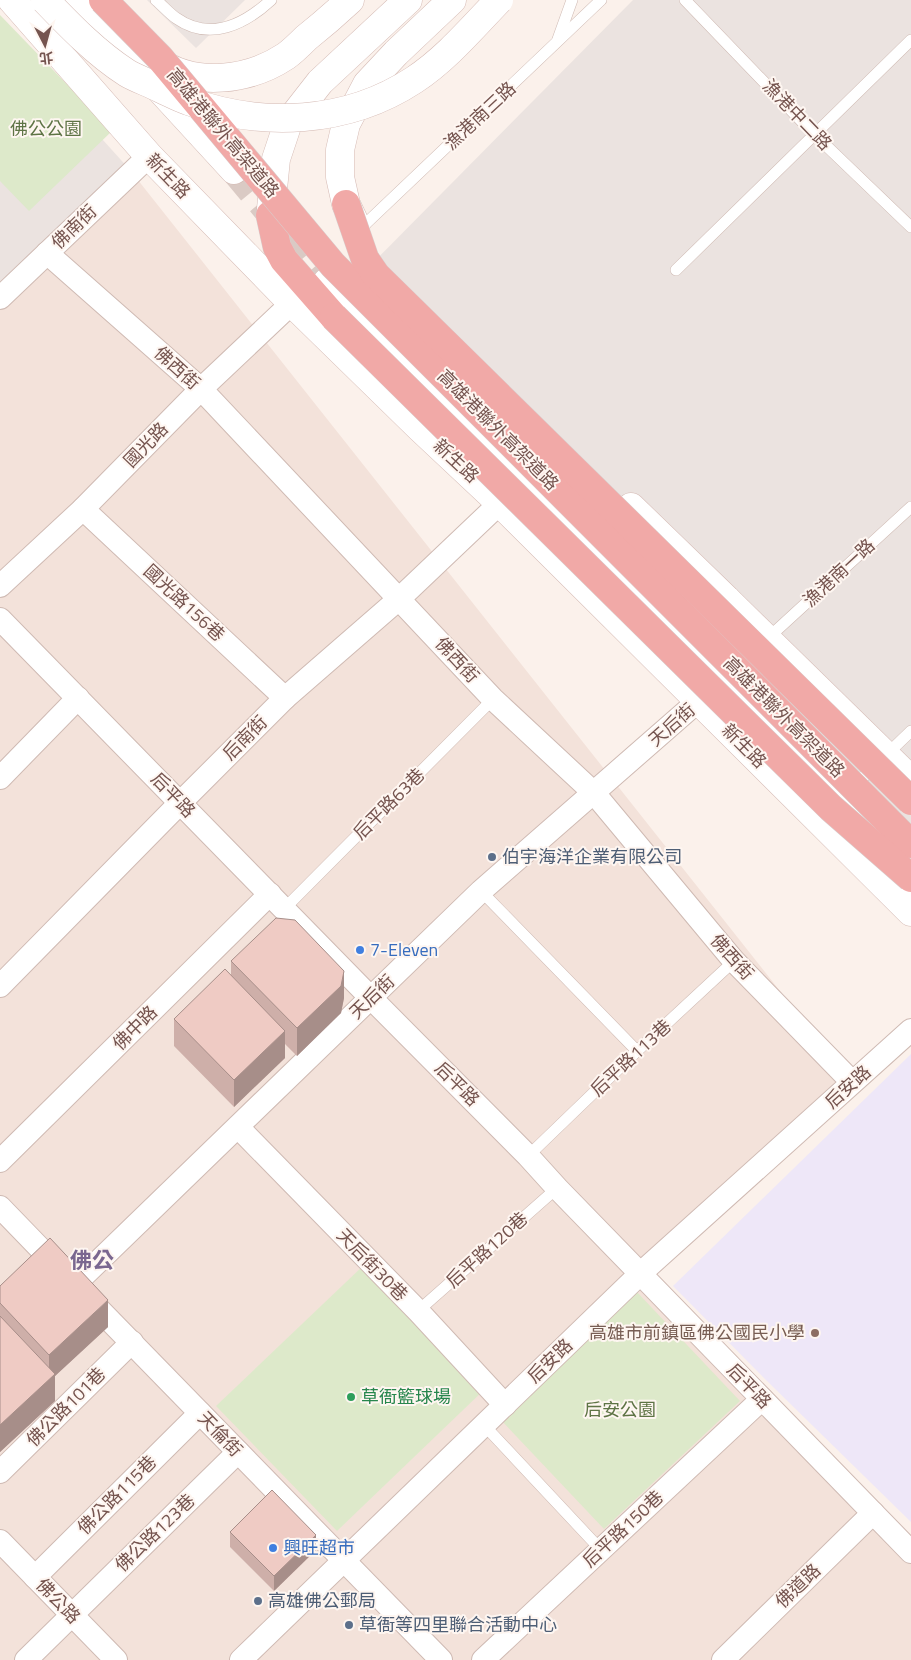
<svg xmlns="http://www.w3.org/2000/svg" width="911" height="1660" font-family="'Titillium Web','Noto Sans TC',sans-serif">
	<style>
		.residential { fill: #f3e2da }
		.industrial { fill: #ebe3e0 }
		.education { fill: #eee7f8 }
		.green { fill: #dde9ca }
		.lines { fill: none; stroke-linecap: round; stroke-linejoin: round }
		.secondary-tunnel { stroke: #dacac4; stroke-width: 28; stroke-dasharray: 28 14; stroke-linecap: butt }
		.lane-casing { stroke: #cfbab3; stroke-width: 12 }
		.street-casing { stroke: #cfbab3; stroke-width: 24 }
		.secondary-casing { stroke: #d5bab4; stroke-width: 29 }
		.highway-casing { stroke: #d8cfce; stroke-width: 29 }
		.lane { stroke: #fff; stroke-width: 11 }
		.street { stroke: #fff; stroke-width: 22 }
		.secondary { stroke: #fff; stroke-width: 28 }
		.highway { stroke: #f1a9a7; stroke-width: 28 }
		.secondary-bridge-casing { stroke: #d5bab4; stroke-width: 29; stroke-linecap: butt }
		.highway-bridge-casing { stroke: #d8cfce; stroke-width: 29; stroke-linecap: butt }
		.secondary-bridge { stroke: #fff; stroke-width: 28 }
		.highway-bridge { stroke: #f1a9a7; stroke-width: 28 }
		.wall { fill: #ceafa9 }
		.shaded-wall { fill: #a78e89 }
		.building { fill: #efcbc4; stroke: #a78e89 }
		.service-dot { fill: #5c6f8a; stroke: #fef6f1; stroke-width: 2 }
		.shop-dot { fill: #3f7fe0; stroke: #fef6f1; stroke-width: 2 }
		.education-dot { fill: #8d6e63; stroke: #fef6f1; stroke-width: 2 }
		.leisure-dot { fill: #2e9e5b; stroke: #fef6f1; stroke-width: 2 }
		.labels { text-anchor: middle; stroke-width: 4; stroke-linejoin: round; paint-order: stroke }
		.street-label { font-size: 18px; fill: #75544f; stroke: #fef6f1 }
		.park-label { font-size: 18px; fill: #5e7445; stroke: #fef6f1 }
		.service-label { font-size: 18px; fill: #4e5e75; stroke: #fef6f1; text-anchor: start }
		.shop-label { font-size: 18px; fill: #366cbe; stroke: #fef6f1; text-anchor: start }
		.education-label { font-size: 18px; fill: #785e54; stroke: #fef6f1; text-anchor: end }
		.leisure-label { font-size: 18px; fill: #27864d; stroke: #fef6f1; text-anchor: start }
		.district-label { font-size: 22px; font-weight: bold; fill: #7a6790; stroke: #fef6f1 }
	</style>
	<rect width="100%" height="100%" fill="#fbf1eb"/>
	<polygon class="residential" points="130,170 852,1082 641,1273 911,1552 911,1660 0,1660 0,295"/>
	<g class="industrial">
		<polygon points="147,0 245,0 196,48"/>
		<polygon points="633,0 911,0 911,833 356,280"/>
		<polygon points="0,26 130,170 0,295"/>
	</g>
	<polygon class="education" points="911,1054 911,1522 766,1380 673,1286"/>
	<g class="green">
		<polygon points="0,15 112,131 29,211 0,181"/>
		<polygon points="365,1264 486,1388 337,1531 216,1406"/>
		<polygon points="636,1291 740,1401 604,1529 500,1419"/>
	</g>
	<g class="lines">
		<polyline class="secondary-tunnel" points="234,170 327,282"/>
		<defs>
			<g id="lane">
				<path d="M156 0C163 6 169 13 176 18 210 42 245 24 271 0"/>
				<polyline points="685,0 814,134 911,227"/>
				<polyline points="558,39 572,0"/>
				<polyline points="358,231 601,0"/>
				<polyline points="676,270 911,40"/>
				<polyline points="767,639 911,507"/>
				<polyline points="853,787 911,731"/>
				<polyline points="481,891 637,1051"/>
				<polyline points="284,909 493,699"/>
				<polyline points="528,1156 637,1051 734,961"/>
				<polyline points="418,1311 557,1188"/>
				<polyline points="484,1425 601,1550"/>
			</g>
			<g id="street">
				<polyline points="47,253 201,389 493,699 594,793 734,961 852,1082"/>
				<polyline points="0,298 149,156"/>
				<polyline points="83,509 285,698"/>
				<polyline points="0,586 83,509 201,389 292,303"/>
				<polyline points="0,619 371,998 528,1156 557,1188 911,1552"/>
				<polyline points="0,778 78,698"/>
				<polyline points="0,986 180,803 285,698 400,598 500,503"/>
				<polyline points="238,1127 418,1311 505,1405"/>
				<polyline points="0,1161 270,894"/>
				<polyline points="0,1207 60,1269"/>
				<polyline points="75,1284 481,891 712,689"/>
				<polyline points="86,1296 441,1660"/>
				<polyline points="0,1472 132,1342"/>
				<polyline points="0,1541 116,1660"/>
				<polyline points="35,1577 200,1413"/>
				<polyline points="26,1660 238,1452"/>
				<polyline points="241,1660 641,1273 911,1030"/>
				<polyline points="483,1660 762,1399"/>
				<polyline points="723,1660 873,1513"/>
			</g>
			<g id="secondary">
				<polyline points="12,0 149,156 292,303 420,428 500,503 911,912"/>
				<polyline points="78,0 234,170"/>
				<path d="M158 61C195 88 250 80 286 56 293 51 300 44 306 38 321 26 336 13 350 0"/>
				<polyline points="271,209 276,159 288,123 320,82 408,0"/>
				<polyline points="356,225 346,204 340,177 340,150 346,124 367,84 396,53 452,0"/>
				<polyline points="327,282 721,680 756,706 897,851"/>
				<polyline points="631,507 727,600 752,693"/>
				<polyline points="728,601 911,780"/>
			</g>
			<polyline id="highway" points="270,215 277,247 284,260 334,317"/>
		</defs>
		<use href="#lane" class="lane-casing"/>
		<use href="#street" class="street-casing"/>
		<use href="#secondary" class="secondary-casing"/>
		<use href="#highway" class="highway-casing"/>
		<use href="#lane" class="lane"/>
		<use href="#street" class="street"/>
		<use href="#secondary" class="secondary"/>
		<use href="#highway" class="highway"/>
		<defs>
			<path id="secondary-bridge" d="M45 0C70 26 96 53 127 73 137 79 150 83 161 89 170 93 179 98 188 101 262 128 347 124 414 80 446 59 472 28 499 0"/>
			<g id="highway-bridge">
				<polyline points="103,0 160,58 333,265 911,844"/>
				<polyline points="346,204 365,259 376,275 911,801"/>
				<polyline points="334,317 831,808 911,878"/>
			</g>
		</defs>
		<use href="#secondary-bridge" class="secondary-bridge-casing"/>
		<use href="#highway-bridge" class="highway-bridge-casing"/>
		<use href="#secondary-bridge" class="secondary-bridge"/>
		<use href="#highway-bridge" class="highway-bridge"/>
	</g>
	<g class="wall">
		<polygon points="231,961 344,998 341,1013 297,1056 285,1044 285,1058 234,1107 174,1046 174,1019 231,975"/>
		<polygon points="0,1286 108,1327 55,1376 55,1401 0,1452"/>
		<polygon points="230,1532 316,1550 274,1591 230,1547"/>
	</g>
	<g class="shaded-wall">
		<polygon points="344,971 344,998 341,1013 297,1056 297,1028"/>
		<polygon points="285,1031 285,1058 234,1107 234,1080"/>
		<polygon points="108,1300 108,1327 55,1376 55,1401 0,1452 0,1425 49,1379 49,1355"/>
		<polygon points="316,1535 316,1550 274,1591 274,1576"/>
	</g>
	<g class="building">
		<polygon points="276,918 295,920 344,971 341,986 297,1028 231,961"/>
		<polygon points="225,969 285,1031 234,1080 174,1019"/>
		<polygon points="50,1238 108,1300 49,1355 0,1303 0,1286"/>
		<polygon points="0,1316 55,1374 0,1425"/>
		<polygon points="272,1490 316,1535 274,1576 230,1532"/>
	</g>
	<g class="service-dot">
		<circle cx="492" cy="857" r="5"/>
		<circle cx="258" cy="1601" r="5"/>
		<circle cx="349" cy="1625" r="5"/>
	</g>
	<g class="shop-dot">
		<circle cx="360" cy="950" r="5"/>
		<circle cx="273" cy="1548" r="5"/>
	</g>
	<circle class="education-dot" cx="815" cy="1333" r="5"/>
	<circle class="leisure-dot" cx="351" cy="1397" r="5"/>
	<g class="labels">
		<g class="street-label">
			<text transform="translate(797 115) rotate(46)" y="6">漁港中二路</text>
			<text transform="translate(480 116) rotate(-43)" y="6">漁港南三路</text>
			<text transform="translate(223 133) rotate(50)" y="6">高雄港聯外高架道路</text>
			<text transform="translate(168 176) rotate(46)" y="6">新生路</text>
			<text transform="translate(74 227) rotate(-44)" y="6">佛南街</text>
			<text transform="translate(177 368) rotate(42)" y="6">佛西街</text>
			<text transform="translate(498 430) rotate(45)" y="6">高雄港聯外高架道路</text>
			<text transform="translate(146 445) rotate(-46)" y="6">國光路</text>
			<text transform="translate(456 461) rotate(43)" y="6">新生路</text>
			<text transform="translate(839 573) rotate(-43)" y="6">漁港南一路</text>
			<text transform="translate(184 603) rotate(43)" y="6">國光路156巷</text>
			<text transform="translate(457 660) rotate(47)" y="6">佛西街</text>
			<text transform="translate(784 717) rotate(45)" y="6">高雄港聯外高架道路</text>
			<text transform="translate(672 725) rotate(-41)" y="6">天后街</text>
			<text transform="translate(245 738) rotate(-45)" y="6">后南街</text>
			<text transform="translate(744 746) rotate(45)" y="6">新生路</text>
			<text transform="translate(173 795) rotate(46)" y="6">后平路</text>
			<text transform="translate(389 804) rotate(-45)" y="6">后平路63巷</text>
			<text transform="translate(732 957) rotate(48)" y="6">佛西街</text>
			<text transform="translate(372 997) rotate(-44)" y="6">天后街</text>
			<text transform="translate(135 1028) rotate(-45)" y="6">佛中路</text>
			<text transform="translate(631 1058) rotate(-43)" y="6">后平路113巷</text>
			<text transform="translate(457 1084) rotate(45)" y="6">后平路</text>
			<text transform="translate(848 1087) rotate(-42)" y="6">后安路</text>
			<text transform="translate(487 1250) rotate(-42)" y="6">后平路120巷</text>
			<text transform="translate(372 1265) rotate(46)" y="6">天后街30巷</text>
			<text transform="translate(550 1361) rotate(-44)" y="6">后安路</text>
			<text transform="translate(749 1386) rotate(46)" y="6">后平路</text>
			<text transform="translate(66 1407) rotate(-45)" y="6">佛公路101巷</text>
			<text transform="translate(220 1434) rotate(46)" y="6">天倫街</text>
			<text transform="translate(117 1495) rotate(-45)" y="6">佛公路115巷</text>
			<text transform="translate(623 1529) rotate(-43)" y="6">后平路150巷</text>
			<text transform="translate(155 1533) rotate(-44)" y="6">佛公路123巷</text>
			<text transform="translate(798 1586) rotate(-44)" y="6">佛道路</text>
			<text transform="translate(58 1601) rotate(46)" y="6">佛公路</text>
		</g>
		<g class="park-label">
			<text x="46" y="135">佛公公園</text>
			<text x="620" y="1416">后安公園</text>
		</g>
		<g class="service-label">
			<text x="502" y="863">伯宇海洋企業有限公司</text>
			<text x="268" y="1607">高雄佛公郵局</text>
			<text x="359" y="1631">草衙等四里聯合活動中心</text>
		</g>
		<g class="shop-label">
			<text x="370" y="956">7-Eleven</text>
			<text x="283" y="1554">興旺超市</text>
		</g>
		<g class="education-label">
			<text x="805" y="1339">高雄市前鎮區佛公國民小學</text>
		</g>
		<g class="leisure-label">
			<text x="361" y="1403">草衙籃球場</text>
		</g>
		<g class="district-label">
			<text x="92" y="1268">佛公</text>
		</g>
	</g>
	<g transform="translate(45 45) rotate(174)" stroke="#fef6f1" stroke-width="4" paint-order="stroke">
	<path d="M0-4L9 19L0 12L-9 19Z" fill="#75544f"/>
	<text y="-8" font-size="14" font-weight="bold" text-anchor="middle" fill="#75544f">北</text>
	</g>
</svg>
